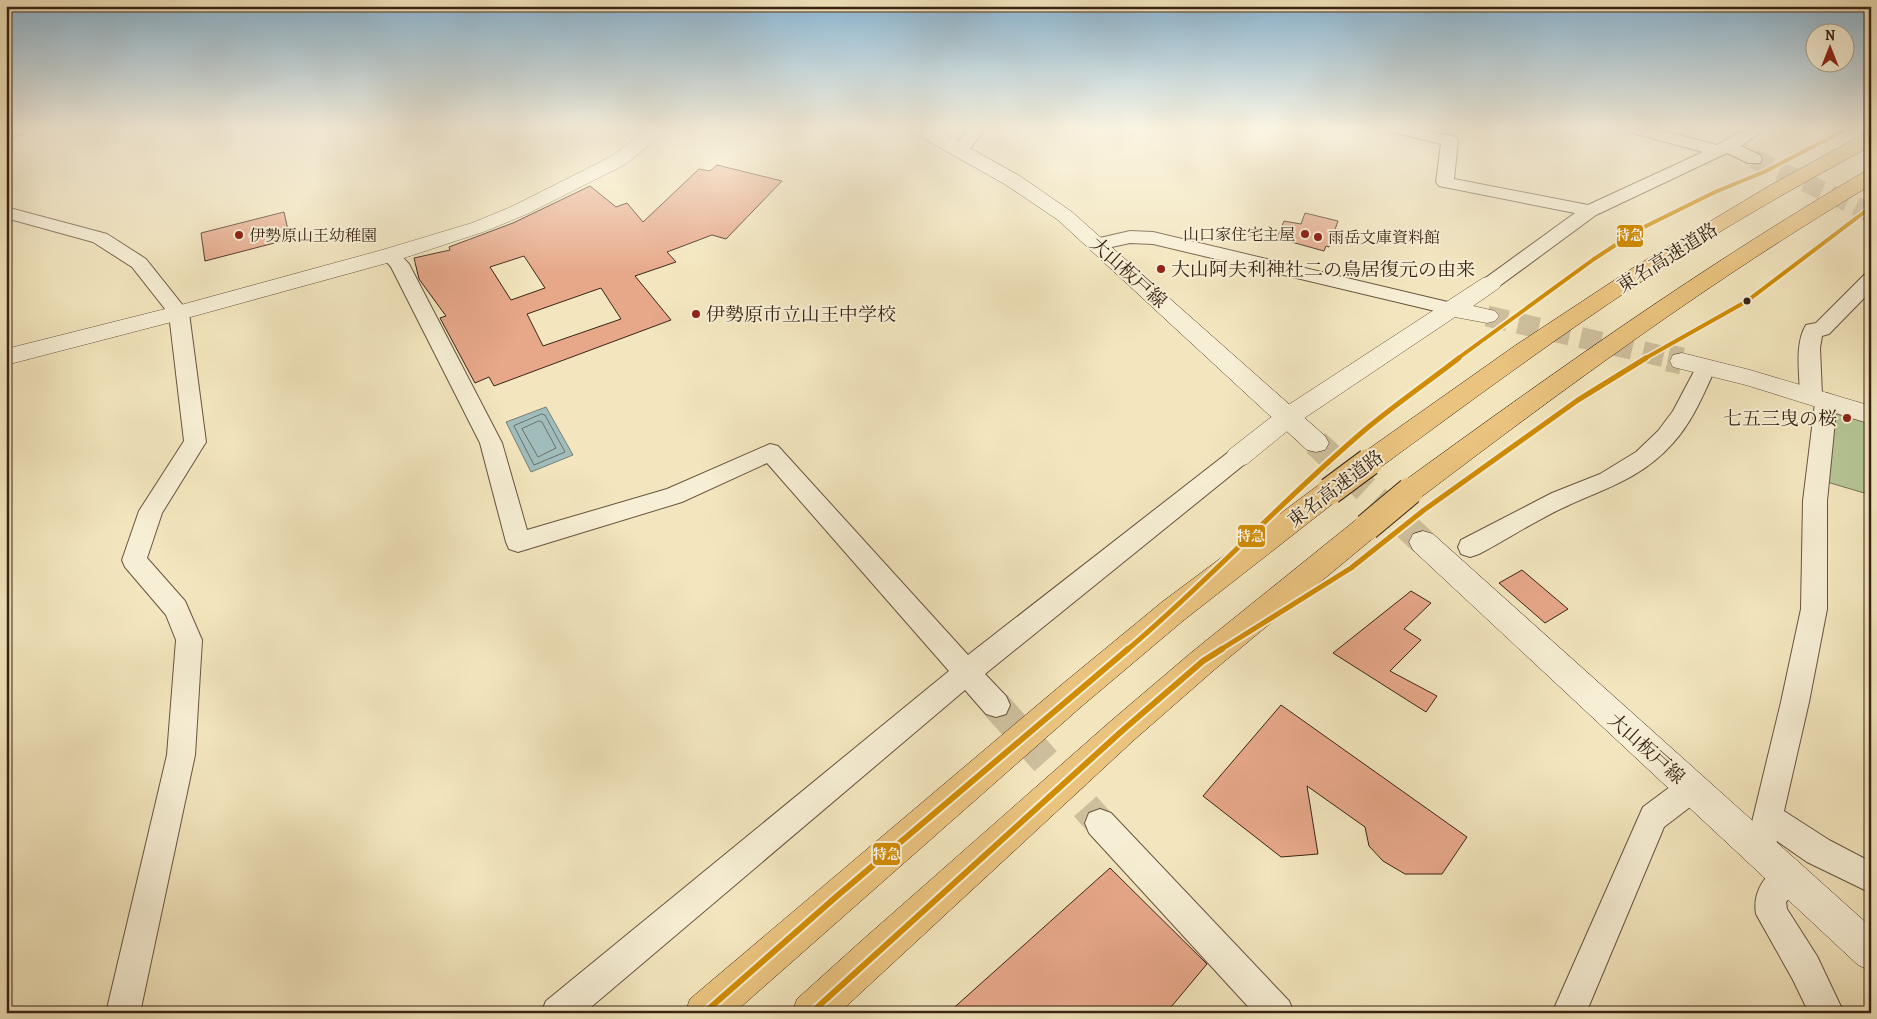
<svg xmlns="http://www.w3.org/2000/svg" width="1877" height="1019" font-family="Alegreya,'Noto Serif JP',serif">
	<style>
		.green { fill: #b6c695; stroke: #787455 }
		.water { fill: #a0bdbc; stroke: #777f79 }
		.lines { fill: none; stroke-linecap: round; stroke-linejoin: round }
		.shore { stroke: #6c7068; stroke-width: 1 }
		.building { fill: #e7a88a; stroke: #392315; fill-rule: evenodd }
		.minor-tunnel-far1 { stroke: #cebf9c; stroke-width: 19; stroke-dasharray: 19 9; stroke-linecap: butt }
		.minor-tunnel { stroke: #cebf9c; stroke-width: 30; stroke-dasharray: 30 15; stroke-linecap: butt }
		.tertiary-tunnel-far1 { stroke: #cebf9c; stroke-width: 21; stroke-dasharray: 21 11; stroke-linecap: butt }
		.tertiary-tunnel { stroke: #cebf9c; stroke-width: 27; stroke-dasharray: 27 14; stroke-linecap: butt }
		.secondary-tunnel { stroke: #cebf9c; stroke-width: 27; stroke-dasharray: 27 14; stroke-linecap: butt }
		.minor-casing { stroke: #68543f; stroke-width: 2 }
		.tertiary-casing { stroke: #68543f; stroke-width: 1 }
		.secondary-casing { stroke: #392315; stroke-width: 1 }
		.motorway-casing { stroke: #392315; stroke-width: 1 }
		.minor { fill: #f7efd5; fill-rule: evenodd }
		.tertiary { fill: #f7efd5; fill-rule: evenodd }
		.secondary { fill: #f7efd5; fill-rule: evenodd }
		.motorway { fill: #eac37f; fill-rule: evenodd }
		.motorway-bridge-casing { stroke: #392315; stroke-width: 29; stroke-linecap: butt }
		.motorway-bridge { stroke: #eac37f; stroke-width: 27 }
		.bus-1-far2-casing { stroke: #f7efd5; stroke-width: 7 }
		.bus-1-far1-casing { stroke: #f7efd5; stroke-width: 9 }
		.bus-1-casing { stroke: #f7efd5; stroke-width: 10 }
		.bus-1-far2 { stroke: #d18c04; stroke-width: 4 }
		.bus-1-far1 { stroke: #d18c04; stroke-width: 5 }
		.bus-1 { stroke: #d18c04; stroke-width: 6 }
		.poi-dot { fill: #8f2418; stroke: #f7efd5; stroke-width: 2 }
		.bus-dot { fill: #392315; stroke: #f7efd5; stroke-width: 2 }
		.labels { text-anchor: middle; stroke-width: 4; stroke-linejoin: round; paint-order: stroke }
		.far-poi-label { font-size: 16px; fill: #392315; stroke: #f7efd5; text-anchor: start }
		.street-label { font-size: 19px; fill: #392315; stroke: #f7efd5 }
		.poi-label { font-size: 19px; fill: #392315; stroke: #f7efd5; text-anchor: start }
		.line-badge { stroke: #f7efd5; stroke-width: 2 }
		.badge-label { font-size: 14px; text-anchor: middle; font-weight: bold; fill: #fff }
	</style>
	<rect width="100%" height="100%" fill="#f3e6be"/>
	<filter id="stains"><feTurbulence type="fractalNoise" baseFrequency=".004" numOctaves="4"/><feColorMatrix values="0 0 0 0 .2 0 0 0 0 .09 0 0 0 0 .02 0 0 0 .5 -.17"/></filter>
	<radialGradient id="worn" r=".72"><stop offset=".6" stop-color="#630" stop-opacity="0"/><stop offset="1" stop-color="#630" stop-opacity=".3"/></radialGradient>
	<polygon class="green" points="1833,413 1871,424 1871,495 1827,482"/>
	<polygon class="water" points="546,407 573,455 531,472 506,422"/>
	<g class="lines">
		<g class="shore">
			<polygon points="542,414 545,415 565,452 534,465 514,426"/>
			<polygon points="539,421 542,422 556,448 538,457 522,429"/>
		</g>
	</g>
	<g class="building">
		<path d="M717 165 782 181 726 239 712 235 667 252 676 262 635 276 671 320 494 386 489 377 475 383 440 318 446 316 419 279 414 258 450 250 449 247 513 223 590 186 616 207 627 203 643 222 699 169 710 171ZM524 256 545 288 511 300 490 267ZM601 288 621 319 543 346 527 314Z"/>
		<polygon points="284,212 290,239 205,261 201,233"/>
		<polygon points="1305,213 1338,221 1329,247 1326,246 1324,251 1277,238 1284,221 1301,224"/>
		<polygon points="1522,570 1568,609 1545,623 1499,583"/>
		<polygon points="1411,591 1431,603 1404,629 1421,640 1390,671 1437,696 1426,712 1333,653"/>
		<polygon points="1281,705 1467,837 1442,874 1405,874 1383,861 1369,846 1365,827 1307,786 1318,854 1281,857 1203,796"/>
		<polygon points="1110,868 1207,964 1166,1013 948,1013"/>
	</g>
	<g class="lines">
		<polyline class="minor-tunnel-far1" points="1754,159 1871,213"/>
		<polyline class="minor-tunnel" points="996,705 1100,823"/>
		<polyline class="tertiary-tunnel-far1" points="1487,316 1674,359"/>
		<polyline class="tertiary-tunnel" points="1668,358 1682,361"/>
		<polyline class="secondary-tunnel" points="1316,443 1423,542"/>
		<defs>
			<g id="minor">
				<polygon points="6,129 29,129 27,132 6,139"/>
				<polygon points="968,129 985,129 966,154 954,154 952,150"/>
				<polygon points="1390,129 1421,129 1456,137 1458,141 1454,179 1588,205 1703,152 1629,132 1627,129 1656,129 1717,145 1746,129 1766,129 1741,146 1760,155 1762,159 1760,163 1748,163 1727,153 1596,215 1498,287 1491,289 1484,287 1481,283 1484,279 1575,213 1439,186 1436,182 1441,144 1392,132"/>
				<polygon points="6,207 107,234 146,259 189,313 206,442 162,513 147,558 185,601 202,640 195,755 140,1013 106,1013 167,755 176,640 166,615 125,567 122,560 139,511 184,441 169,314 132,267 93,242 6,218"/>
				<polygon points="1130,231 1153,232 1452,303 1459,304 1462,309 1459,314 1452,315 1153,244 1130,243 1098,250 1091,248 1089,244 1091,240"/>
				<polygon points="390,249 397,251 409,264 502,443 527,530 667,489 770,444 778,446 968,655 1230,451 1238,449 1246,451 1249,457 1246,463 985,674 1006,696 1010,705 1006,714 996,717 986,714 965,690 584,1013 541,1013 546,1001 949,671 767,463 682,502 518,552 509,549 506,542 480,443 391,267 381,255 383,251"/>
				<path d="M1871 273V291L1829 334 1822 336 1820 348 1822 395 1826 393 1834 396 1837 401 1827 501V609L1809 702 1784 811 1829 840 1871 862V893L1807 862 1777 841 1771 862 1760 866 1749 862 1745 851 1781 702 1801 609 1803 501 1815 403 1803 402 1800 397C1800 376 1794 344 1806 325L1816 323 1864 275Z"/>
				<path d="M1706 360 1713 362 1716 367C1704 393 1693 421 1673 443 1643 477 1609 487 1569 505 1538 519 1509 538 1479 554L1470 557 1461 554 1458 547 1461 540 1552 493 1600 474 1636 452 1658 431 1673 411 1699 362Z"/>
				<polygon points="1692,774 1702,778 1707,788 1702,798 1664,827 1586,1013 1552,1013 1643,807 1682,778"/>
				<polygon points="1100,809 1111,813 1289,1001 1294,1013 1254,1013 1089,833 1085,823 1089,813"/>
				<path d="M1788 862 1799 866 1803 877 1799 888 1786 902 1787 909 1817 956 1844 1013H1809L1793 980 1756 914C1752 891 1767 870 1788 862Z"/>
			</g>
			<g id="tertiary">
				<polygon points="647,129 669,129 626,164 527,214 486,231 398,260 187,318 6,365 6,349 177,306 382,250 472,223 513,206 612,156"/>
				<polygon points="1491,276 1499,278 1502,283 1499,288 1473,306 1495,311 1499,316 1495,321 1487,323 1455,317 1297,423 1247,464 1238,467 1229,464 1225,457 1229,450 1279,411 1483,278"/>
				<polygon points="1682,353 1750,370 1871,406 1871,424 1746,385 1673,367 1670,361 1673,355"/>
			</g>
			<g id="secondary">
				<polygon points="912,129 936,129 1020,176 1072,212 1325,436 1329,443 1325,450 1316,452 1307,450 1058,220 1006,185 914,133"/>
				<polygon points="1423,531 1433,534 1871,927 1871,971 1858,965 1413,550 1409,542 1413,534"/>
			</g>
			<g id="motorway">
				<path d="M1871 132V146C1795 187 1721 229 1650 276 1557 337 1468 403 1378 469L1369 472 1360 469 1356 462 1360 455 1516 345 1636 266 1769 186 1864 134Z"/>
				<path d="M1871 170V185C1713 279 1566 387 1420 498L1410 501 1400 498 1396 491 1400 484C1551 374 1703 266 1864 172Z"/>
				<polygon points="1330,481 1340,484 1344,491 1340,498 1184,620 1082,706 734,1013 685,1013 690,999 1060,686 1162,602 1320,484"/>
				<polygon points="1367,516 1377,519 1381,527 1377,535 1214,670 1134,740 839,1013 792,1013 797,999 859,943 1112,720 1192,652 1357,519"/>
			</g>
		</defs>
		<use href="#minor" class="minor-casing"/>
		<use href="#tertiary" class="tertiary-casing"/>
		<use href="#secondary" class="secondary-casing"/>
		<use href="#motorway" class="motorway-casing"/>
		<use href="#minor" class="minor"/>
		<use href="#tertiary" class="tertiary"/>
		<use href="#secondary" class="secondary"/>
		<use href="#motorway" class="motorway"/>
		<defs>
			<g id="motorway-bridge">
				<polyline points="1330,491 1369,462"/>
				<polyline points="1367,527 1410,491"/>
			</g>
		</defs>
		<use href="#motorway-bridge" class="motorway-bridge-casing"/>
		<use href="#motorway-bridge" class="motorway-bridge"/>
		<defs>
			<g id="bus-1-far2">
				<polyline points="1457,359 1594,259 1640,229 1715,192 1764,172 1847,129"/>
				<polyline points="1644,359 1747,301 1871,207"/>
			</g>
			<g id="bus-1-far1">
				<path d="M1127 650C1210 580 1283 499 1366 429 1396 404 1428 382 1459 358"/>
				<polyline points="1220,650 1351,568 1424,510 1578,400 1646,358"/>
			</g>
			<g id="bus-1">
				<polyline points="704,1013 837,896 1128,649"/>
				<polyline points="811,1013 1123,730 1203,661 1222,649"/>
			</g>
		</defs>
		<use href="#bus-1-far2" class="bus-1-far2-casing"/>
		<use href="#bus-1-far1" class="bus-1-far1-casing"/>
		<use href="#bus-1" class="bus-1-casing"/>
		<use href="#bus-1-far2" class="bus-1-far2"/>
		<use href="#bus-1-far1" class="bus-1-far1"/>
		<use href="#bus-1" class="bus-1"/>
	</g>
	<linearGradient id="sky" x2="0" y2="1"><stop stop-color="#8bb8d6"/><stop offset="0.47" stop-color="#faf4e2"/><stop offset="1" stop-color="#faf4e2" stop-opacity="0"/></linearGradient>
	<rect width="1877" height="272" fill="url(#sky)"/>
	<g class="poi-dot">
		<circle cx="1305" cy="234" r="5"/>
		<circle cx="239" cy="235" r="5"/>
		<circle cx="1318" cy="237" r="5"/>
		<circle cx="1161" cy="269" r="5"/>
		<circle cx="696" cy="314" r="5"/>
		<circle cx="1847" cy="418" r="5"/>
	</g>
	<circle class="bus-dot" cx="1747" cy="301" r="4.5"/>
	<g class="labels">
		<g class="far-poi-label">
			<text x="1295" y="240" text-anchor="end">山口家住宅主屋</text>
			<text x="249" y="241">伊勢原山王幼稚園</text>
			<text x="1328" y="243">雨岳文庫資料館</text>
		</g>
		<g class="street-label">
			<text transform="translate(1667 257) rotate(-32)" y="7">東名高速道路</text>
			<text transform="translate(1129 272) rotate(42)" y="7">大山板戸線</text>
			<text transform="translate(1335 488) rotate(-37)" y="7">東名高速道路</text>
			<text transform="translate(1647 748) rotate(42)" y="7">大山板戸線</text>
		</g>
		<g class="poi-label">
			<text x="1171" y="276">大山阿夫利神社二の鳥居復元の由来</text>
			<text x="706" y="321">伊勢原市立山王中学校</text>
			<text x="1837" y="425" text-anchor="end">七五三曳の桜</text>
		</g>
	</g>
	<g class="line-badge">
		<rect x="1616" y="224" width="28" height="24" rx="5" fill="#d18c04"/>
		<rect x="1237" y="524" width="29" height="24" rx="5" fill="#d18c04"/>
		<rect x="872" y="842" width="29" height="24" rx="5" fill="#d18c04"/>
	</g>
	<g class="badge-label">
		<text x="1630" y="240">特急</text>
		<text x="1251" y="541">特急</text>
		<text x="887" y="859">特急</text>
	</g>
	<rect width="1877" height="1019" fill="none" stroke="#f3e6be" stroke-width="25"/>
	<rect x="8" y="8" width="1862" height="1004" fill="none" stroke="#392315" stroke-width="2.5"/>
	<rect x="12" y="12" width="1852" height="994" fill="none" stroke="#392315"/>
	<g transform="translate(1830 48)"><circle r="24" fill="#f7efd5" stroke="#ab9d88"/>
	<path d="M0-4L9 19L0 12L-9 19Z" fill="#8f2418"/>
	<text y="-8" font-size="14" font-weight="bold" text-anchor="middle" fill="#392315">N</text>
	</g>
	<rect width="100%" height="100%" filter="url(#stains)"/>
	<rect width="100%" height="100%" fill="url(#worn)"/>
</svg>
